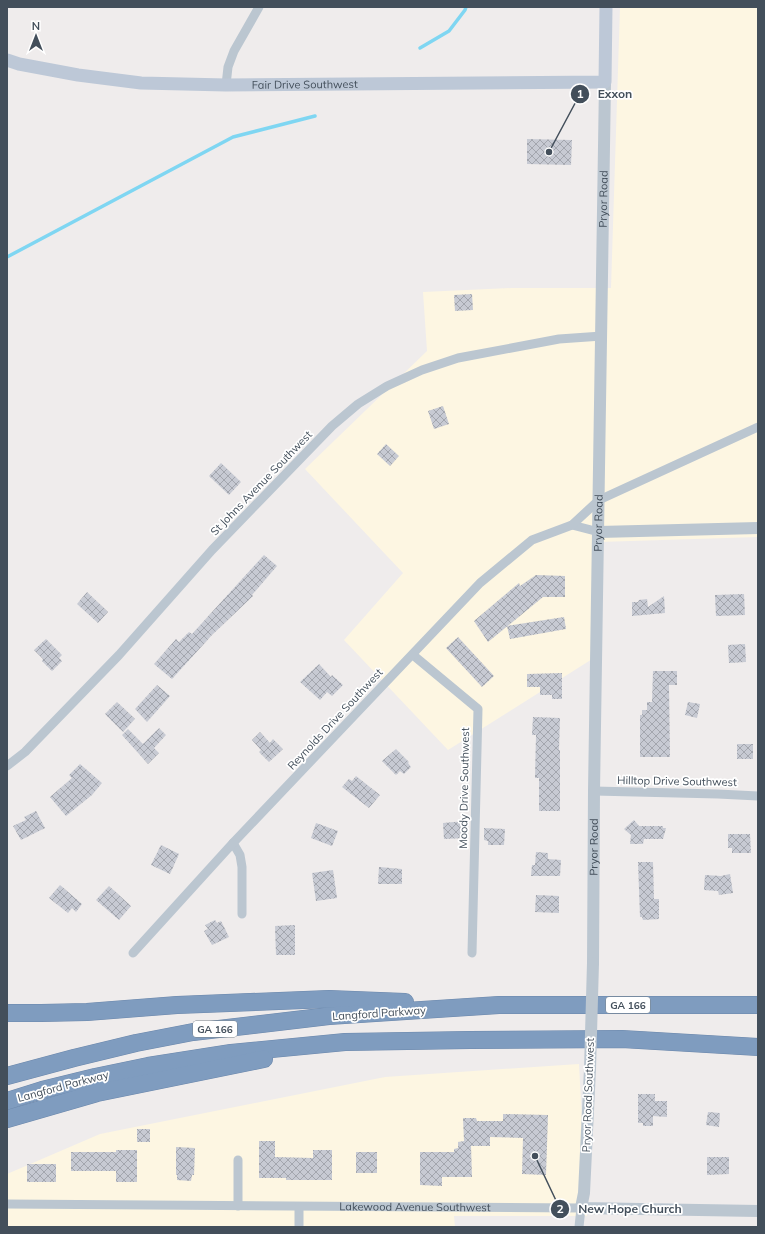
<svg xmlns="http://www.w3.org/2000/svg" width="765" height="1234" font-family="Mulish,sans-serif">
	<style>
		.commercial { fill: #fdf6e2 }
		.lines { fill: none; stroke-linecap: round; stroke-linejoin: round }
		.stream { stroke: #7fd6f2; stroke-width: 3.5 }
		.building { fill: url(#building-cross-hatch) }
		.motorway-casing { stroke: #6b87ab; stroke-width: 18 }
		.minor { stroke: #bbc6d0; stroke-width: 9 }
		.tertiary { stroke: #bbc6d0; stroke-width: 12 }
		.secondary { stroke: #bdc8d7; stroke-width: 13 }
		.motorway { stroke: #7f9cbf; stroke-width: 17 }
		.tertiary-bridge { stroke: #bbc6d0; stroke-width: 12 }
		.labels { text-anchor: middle; stroke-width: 3.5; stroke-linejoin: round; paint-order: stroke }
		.shield { fill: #fff; stroke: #7b848c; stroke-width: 1 }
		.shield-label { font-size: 10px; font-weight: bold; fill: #434f5b }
		.street-label { font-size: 11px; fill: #434f5b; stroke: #fff }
		.leader { fill: none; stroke: #434f5b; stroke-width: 1.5 }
		.callout-dot { fill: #434f5b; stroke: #fff; stroke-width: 1.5 }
		.mark-label { font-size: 12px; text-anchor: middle; font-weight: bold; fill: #fff }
		.callout-label { font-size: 12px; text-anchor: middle; font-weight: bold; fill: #434f5b; stroke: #fff; stroke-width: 3.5; stroke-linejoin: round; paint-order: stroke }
	</style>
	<defs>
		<pattern id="building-cross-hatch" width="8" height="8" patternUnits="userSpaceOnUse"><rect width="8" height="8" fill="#c7cad3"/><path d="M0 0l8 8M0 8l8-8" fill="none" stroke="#a3a6ae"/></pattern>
	</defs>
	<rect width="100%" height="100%" fill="#efecec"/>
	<g class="commercial">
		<polygon points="620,7 758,7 758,537 599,542 597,656 448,750 344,640 403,573 305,469 427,351 423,292 512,288 611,288"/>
		<polygon points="579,1064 587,1216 454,1216 455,1227 7,1227 7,1174 100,1134 385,1077"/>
	</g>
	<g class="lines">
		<g class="stream">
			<polyline points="420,48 449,31 465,10 466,7"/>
			<polyline points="7,257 233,137 315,116"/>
		</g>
	</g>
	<g class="building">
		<polygon points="527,139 572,140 571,165 527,164"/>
		<polygon points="472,294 473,310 455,311 454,295"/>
		<polygon points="443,406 449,424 434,429 428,411"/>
		<polygon points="386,444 399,456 390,466 377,454"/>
		<polygon points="221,463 241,482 229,495 209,476"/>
		<polygon points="264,555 277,566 252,595 253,596 212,635 172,679 154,664 176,639 179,642 189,632 192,634"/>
		<polygon points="536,575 565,576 565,597 543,597 488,642 474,621 519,583 520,586"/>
		<polygon points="87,592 108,612 98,623 77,604"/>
		<polygon points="744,594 745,615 716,616 715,595"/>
		<polygon points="664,596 665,613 632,616 632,602 638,602 639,600 647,599 648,607"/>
		<polygon points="564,617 566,629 510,639 507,626"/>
		<polygon points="458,637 494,676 482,687 446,648"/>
		<polygon points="46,639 62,655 59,658 62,661 52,671 42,661 43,659 34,650"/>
		<polygon points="745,644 746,662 729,663 728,645"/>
		<polygon points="319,664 331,677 332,675 343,685 332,696 327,692 320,700 300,682"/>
		<polygon points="653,671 677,671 677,685 669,685 670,757 640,757 640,715 642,715 642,710 647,710 647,702 652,702"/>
		<polygon points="562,673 562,699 552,699 552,695 540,695 540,687 527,687 527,674"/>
		<polygon points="157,685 170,696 147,722 135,709"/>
		<polygon points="117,702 135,719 123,732 105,714"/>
		<polygon points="688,702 700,704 697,718 685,715"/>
		<polygon points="533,717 560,718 559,750 560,750 560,811 539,811 539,778 535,778 536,735 532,735"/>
		<polygon points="159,728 166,735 154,748 159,753 148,764 122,735 128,729 143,744"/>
		<polygon points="260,732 270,743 273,739 283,749 269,762 259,752 261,750 252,740"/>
		<rect x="737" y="744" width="16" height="15"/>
		<polygon points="396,749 409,762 408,763 411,767 404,774 400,771 396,775 382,761"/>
		<polygon points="80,764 102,783 92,795 66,816 50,797 72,778 69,775"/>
		<polygon points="356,776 380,795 369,808 342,787 349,779 352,781"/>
		<polygon points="36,811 45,828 21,840 13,826 26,820 24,817"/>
		<polygon points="634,820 639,826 663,826 663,828 666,828 663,839 644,839 643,844 630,844 631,835 624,829"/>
		<polygon points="465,821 466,838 444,839 443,823"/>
		<polygon points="316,823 338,831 332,846 311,838"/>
		<polygon points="484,828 505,829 504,845 488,845 488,841 484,840"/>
		<polygon points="728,834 750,834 751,853 732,853 732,848 728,848"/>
		<polygon points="161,845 179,854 170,874 151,865"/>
		<polygon points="536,852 548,853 548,859 561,860 560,876 531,876 532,865 535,865"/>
		<polygon points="638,862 653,862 654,899 659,899 659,919 643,920 642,917 640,917"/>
		<polygon points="379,867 402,869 402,884 378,884"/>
		<polygon points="333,870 337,898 316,901 312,873"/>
		<polygon points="730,874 733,893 719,895 718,891 704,890 705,875 721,876"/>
		<polygon points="60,885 82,904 76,912 72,908 68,913 49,898"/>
		<polygon points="109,886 131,906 119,920 96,900"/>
		<polygon points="536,895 559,896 559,913 535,912"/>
		<polygon points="215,920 217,923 221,921 229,937 212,945 204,931 208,929 205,925"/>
		<polygon points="295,925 295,955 276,955 275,926"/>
		<polygon points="638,1094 655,1094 655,1101 667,1101 667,1117 653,1116 653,1126 643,1126 643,1123 638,1123"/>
		<polygon points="708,1112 720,1113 719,1127 706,1125"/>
		<polygon points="503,1114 548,1115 546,1175 522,1174 523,1138 490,1137 490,1146 471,1146 472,1177 442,1177 442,1186 420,1185 420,1152 454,1152 454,1149 458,1148 458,1142 464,1141 463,1118 476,1118 477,1121 503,1121"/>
		<rect x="137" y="1129" width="13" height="13"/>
		<polygon points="259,1141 275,1141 275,1157 313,1158 313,1150 332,1150 332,1180 286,1180 286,1178 259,1178"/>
		<polygon points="176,1147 195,1148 194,1175 192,1175 191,1181 177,1180 177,1175 176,1175"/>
		<polygon points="116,1150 137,1150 137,1182 116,1182 116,1171 71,1171 71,1152 116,1152"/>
		<rect x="356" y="1152" width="21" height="21"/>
		<polygon points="707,1157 729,1157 729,1174 707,1175"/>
		<rect x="27" y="1164" width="29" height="18"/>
	</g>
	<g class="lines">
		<defs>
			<g id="motorway">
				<polyline points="7,1013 41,1013 87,1012 177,1005 329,999 405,1002"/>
				<polyline points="7,1076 74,1058 136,1043 193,1032 329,1016 499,1005 758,1005"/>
				<polyline points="7,1101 42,1090 95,1077 148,1066 231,1053 345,1042 470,1040 622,1039 758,1047"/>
				<polyline points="7,1119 97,1093 264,1059"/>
			</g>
		</defs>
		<use href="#motorway" class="motorway-casing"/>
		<g class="minor">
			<polyline points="226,85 228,67 234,51 259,7"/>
			<polyline points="572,525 599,532"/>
			<polyline points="413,655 478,709 472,953"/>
			<polyline points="7,766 25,752 119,655 212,550 332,426 358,404 387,386 422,370 458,358 559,339 602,336"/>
			<polyline points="594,791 718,794 758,796"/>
			<polyline points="233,843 240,855 242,867 242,914"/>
			<polyline points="133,953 233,843 480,583 532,540 572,525 599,500 758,427"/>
			<path id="s1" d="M7 1204 581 1208 579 1227"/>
			<polyline points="238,1206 238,1160"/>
			<polyline points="299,1227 299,1207"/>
		</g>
		<g class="tertiary">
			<polyline points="599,532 758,528"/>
			<path id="s2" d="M593 963 594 791 605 82"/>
			<polyline points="590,1069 584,1193 581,1208 758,1211"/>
		</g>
		<path class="secondary" id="s3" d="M7 60 19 64 78 75 141 83 226 85 605 82 606 7"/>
		<use href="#motorway" class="motorway"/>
		<polyline class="tertiary-bridge" points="590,1069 593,963"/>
	</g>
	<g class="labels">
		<g class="shield">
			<rect x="606" y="997" width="44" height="16" rx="3"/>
			<rect x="193" y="1021" width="44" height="16" rx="3"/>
		</g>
		<g class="shield-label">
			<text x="628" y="1009">GA 166</text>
			<text x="215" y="1033">GA 166</text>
		</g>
		<g class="street-label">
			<text dy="4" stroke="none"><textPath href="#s3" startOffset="300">Fair Drive Southwest</textPath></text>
			<text dy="4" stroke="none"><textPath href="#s2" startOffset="764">Pryor Road</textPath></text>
			<text transform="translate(261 483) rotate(-46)" y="4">St Johns Avenue Southwest</text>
			<text dy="4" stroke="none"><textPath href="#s2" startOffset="440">Pryor Road</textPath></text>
			<text transform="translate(335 719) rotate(-47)" y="4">Reynolds Drive Southwest</text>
			<text transform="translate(677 781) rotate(1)" y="4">Hilltop Drive Southwest</text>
			<text transform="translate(464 788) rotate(-89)" y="4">Moody Drive Southwest</text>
			<text dy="4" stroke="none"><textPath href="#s2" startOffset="116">Pryor Road</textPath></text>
			<text transform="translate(379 1013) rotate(-4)" y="4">Langford Parkway</text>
			<text transform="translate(63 1086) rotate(-15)" y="4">Langford Parkway</text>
			<text transform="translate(588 1095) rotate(-88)" y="4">Pryor Road Southwest</text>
			<text dy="4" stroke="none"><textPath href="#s1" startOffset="408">Lakewood Avenue Southwest</textPath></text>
		</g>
	</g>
	<path class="leader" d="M549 152L580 94M535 1156L560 1209"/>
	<g class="callout-dot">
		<circle cx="549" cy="152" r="4"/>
		<circle cx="535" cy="1156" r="4"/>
		<circle cx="580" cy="94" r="10"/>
		<circle cx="560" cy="1209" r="10"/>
	</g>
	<g class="mark-label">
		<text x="580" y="98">1</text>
		<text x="560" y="1213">2</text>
	</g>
	<g class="callout-label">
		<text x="615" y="98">Exxon</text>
		<text x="630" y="1213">New Hope Church</text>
	</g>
	<rect width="765" height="1234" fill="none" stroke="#434f5b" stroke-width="16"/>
	<g transform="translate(36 36)" stroke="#ffffff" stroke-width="3" paint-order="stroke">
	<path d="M0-3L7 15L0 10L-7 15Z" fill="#434f5b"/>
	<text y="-6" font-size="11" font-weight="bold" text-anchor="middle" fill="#434f5b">N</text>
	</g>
</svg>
